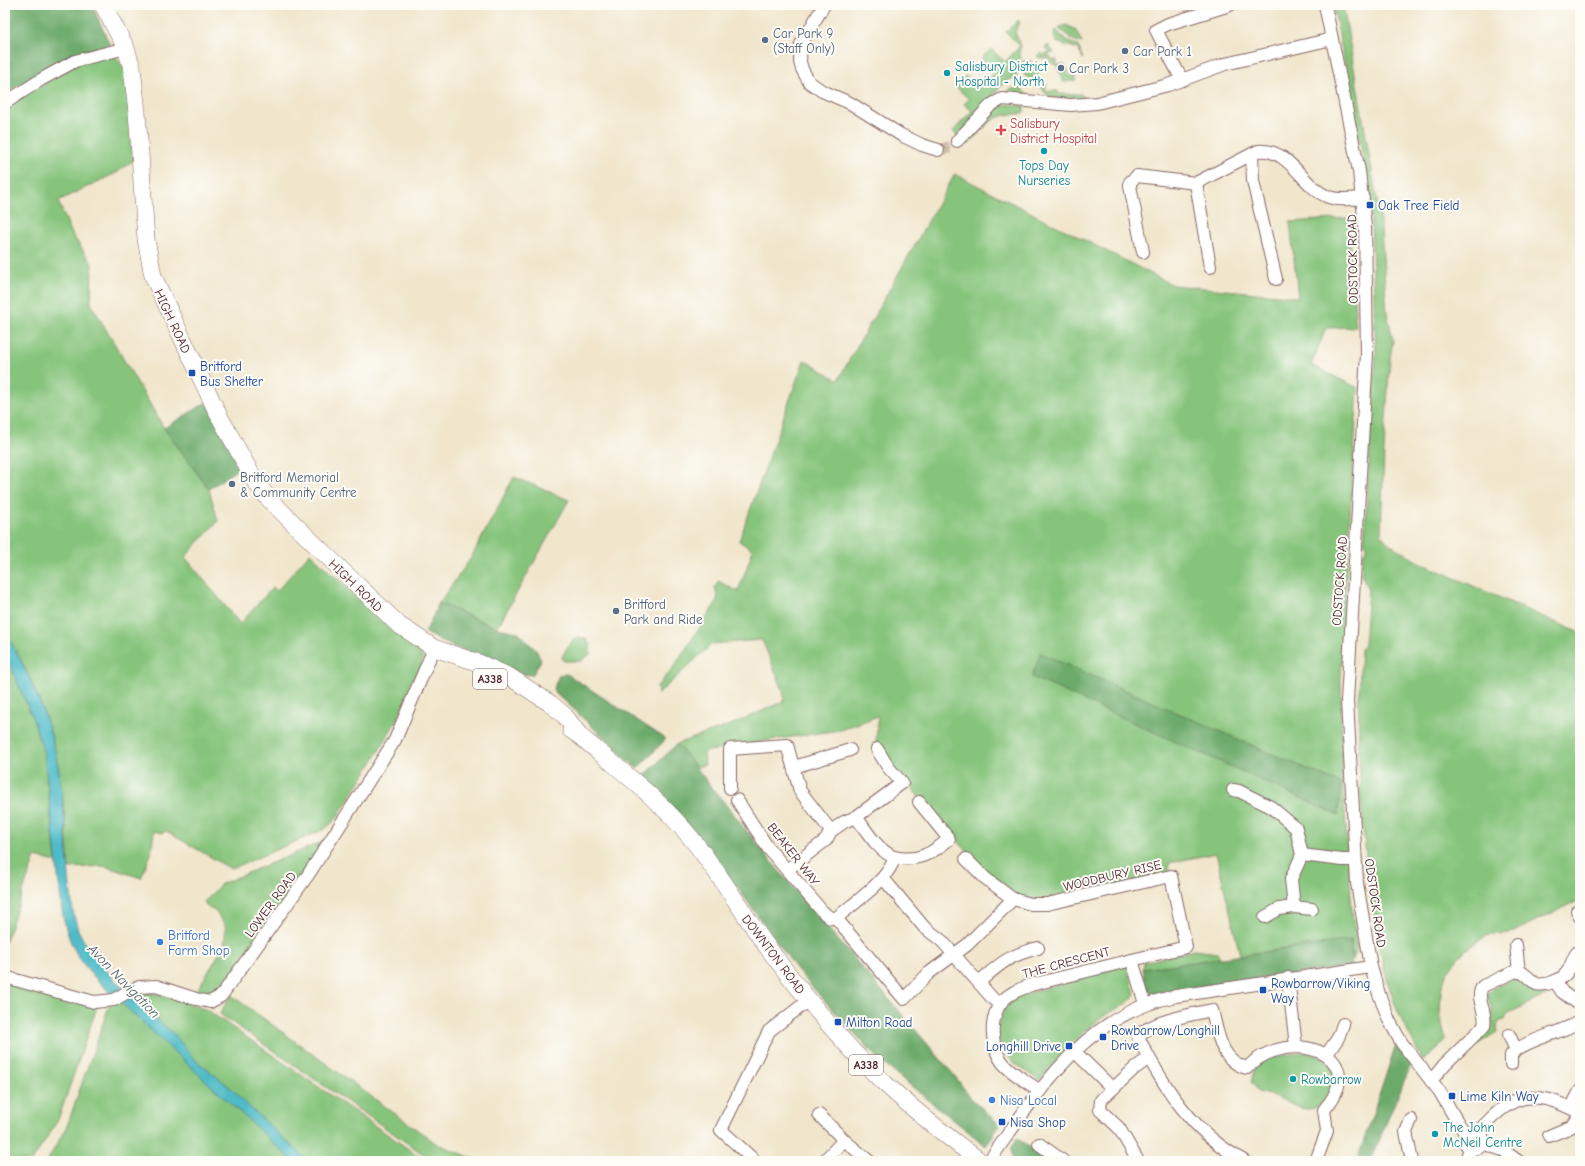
<svg xmlns="http://www.w3.org/2000/svg" width="1585" height="1166" font-family="'Comic Neue',sans-serif">
	<style>
		.green { fill: #86c47b; stroke: #687253 }
		.forest { fill: #6caa6b; stroke: #5b644b }
		.water { fill: #4ebcc8; stroke: #4c6e7a }
		.lines { fill: none; stroke-linecap: round; stroke-linejoin: round }
		.minor-tunnel { stroke: #d0beac; stroke-width: 12; stroke-dasharray: 12 6; stroke-linecap: butt }
		.minor-casing { stroke: #846563; stroke-width: 14 }
		.highway-casing { stroke: #846563; stroke-width: 18 }
		.minor { stroke: #fff; stroke-width: 12 }
		.highway { stroke: #fff; stroke-width: 17 }
		.service-dot { fill: #5c6f8a; stroke: #fdfcf7; stroke-width: 1.5 }
		.culture-dot { fill: #0f9aa8; stroke: #fdfcf7; stroke-width: 1.5 }
		.health-dot { fill: #e0444e; stroke: #fdfcf7; stroke-width: 1.5 }
		.transit-dot { fill: #1a4fb4; stroke: #fdfcf7; stroke-width: 1.5 }
		.shop-dot { fill: #3f7fe0; stroke: #fdfcf7; stroke-width: 1.5 }
		.labels { text-anchor: middle; stroke-width: 4; stroke-linejoin: round; paint-order: stroke }
		.shield { fill: #fdfcf7; stroke: #806168; stroke-width: 1 }
		.shield-label { font-size: 12px; font-weight: bold; fill: #4a1f2b }
		.service-label { font-size: 13px; fill: #4e5e75; stroke: #fdfcf7; text-anchor: start }
		.culture-label { font-size: 13px; fill: #0d838f; stroke: #fdfcf7; text-anchor: start }
		.health-label { font-size: 13px; fill: #be3a42; stroke: #fdfcf7; text-anchor: start }
		.transit-label { font-size: 13px; fill: #164399; stroke: #fdfcf7; text-anchor: start }
		.street-label { font-size: 13px; fill: #4a1f2b; stroke: #fdfcf7 }
		.shop-label { font-size: 13px; fill: #366cbe; stroke: #fdfcf7; text-anchor: start }
		.water-label { font-size: 14px; font-style: italic; fill: #4c5e6a; stroke: #fdfcf7 }
	</style>
	<rect width="100%" height="100%" fill="#fdfcf7"/>
	<filter id="ink" filterUnits="userSpaceOnUse"><feTurbulence type="fractalNoise" baseFrequency=".025" numOctaves="2"/><feDisplacementMap in="SourceGraphic" scale="8" xChannelSelector="R" yChannelSelector="G"/><feConvolveMatrix kernelMatrix="1 2 1 2 8 2 1 2 1" color-interpolation-filters="sRGB"/></filter>
	<filter id="wash" filterUnits="userSpaceOnUse"><feTurbulence type="fractalNoise" baseFrequency=".012" numOctaves="4" result="noise"/><feDisplacementMap in="SourceGraphic" scale="16" xChannelSelector="R" yChannelSelector="G"/><feGaussianBlur stdDeviation="0.9" result="paint"/><feColorMatrix in="noise" values="0 0 0 0 0 0 0 0 0 0 0 0 0 0 0 0 0 1.4 0 .05"/><feComposite in="paint" operator="in"/></filter>
	<g filter="url(#wash)">
		<rect width="100%" height="100%" fill="#f1e6cc"/>
		<g class="green">
			<path d="M1333 5H1343L1380 217 1387 312 1393 340 1390 358 1384 450 1381 534 1388 543 1421 563 1580 633V900L1533 922 1515 932 1486 936 1465 950 1447 972 1441 989 1440 1015 1446 1041 1423 1061C1414 1043 1403 1025 1396 1007 1384 977 1379 944 1374 912 1359 825 1356 736 1361 649L1364 645 1368 590 1362 575V557L1368 545 1364 544 1376 354 1370 192Z"/>
			<polygon points="1018,20 1020,22 1015,32 1021,46 1019,53 1021,58 1015,67 1017,77 1005,81 979,113 957,136 953,131 972,111 964,104 969,99 955,86 965,76 979,88 995,73 981,59 991,49 1005,62 1020,46 1006,32"/>
			<polygon points="1066,25 1075,29 1082,43 1073,40 1058,28"/>
			<polygon points="1056,30 1066,40 1078,46 1083,59 1078,49 1056,42 1054,36"/>
			<polygon points="1048,45 1054,53 1049,53 1049,57 1051,57 1052,60 1057,60 1057,65 1065,65 1065,68 1068,68 1068,76 1075,76 1076,81 1063,82 1062,74 1060,74 1057,66 1051,63 1048,58 1039,58 1037,56 1040,53 1044,55 1048,51 1045,48"/>
			<path d="M114 54 129 75 136 158 118 172 58 201 72 234 92 264 91 304 164 428 209 489 218 521 185 557 240 624 273 587 277 591 310 553 391 630 418 649 423 659C403 718 368 769 335 820L325 829 231 869 166 831 162 833 154 831 151 854 141 878 104 866 69 868C66 823 62 778 51 735 41 699 23 663 5 631V108L76 64Z"/>
			<path d="M1023 61H1031C1036 67 1040 76 1040 83H1046V91H1058V94H1081L1085 100 1051 98 1030 78 1025 76 1024 68 1019 65Z"/>
			<polygon points="1021,88 1028,96 1006,94 1010,89"/>
			<path d="M999 104 1024 106V112L1021 114C992 113 987 125 968 145L964 141Z"/>
			<polygon points="955,174 1173,285 1298,297 1290,222 1348,218 1356,327 1326,328 1311,365 1358,388 1344,613 1341,677 1342,773 1352,912 1357,949 1352,960 1351,940 1240,955 1216,853 1169,863 1170,873 1045,901 1019,898 977,862 923,803 907,781 891,768 876,741 878,716 840,730 771,740 704,752 705,765 696,767 677,744 733,724 784,701 783,690 762,640 712,644 658,694 657,687 675,665 716,603 718,596 715,588 718,581 738,592 753,550 739,541 804,360 838,380"/>
			<polygon points="514,477 569,500 497,628 439,603 471,558"/>
			<path d="M579 637 586 639 590 644V654L581 661H564L562 657C566 650 570 639 579 637Z"/>
			<polygon points="5,653 32,716 44,753 56,862 35,857 5,943"/>
			<polygon points="327,840 216,995 206,997 194,995 224,946 226,927 216,912 206,906 204,902 221,884"/>
			<polygon points="1194,950 1218,953 1220,958 1143,969 1144,962"/>
			<path d="M1125 965 1128 969 1135 994C1127 1007 1114 1008 1103 1017 1078 1035 1059 1058 1039 1081 1028 1072 1013 1064 1005 1053 991 1034 1000 1010 1016 997Z"/>
			<path d="M1515 978 1522 979C1528 990 1541 992 1552 989L1555 991 1507 1014 1505 1019 1499 1022 1496 1028 1497 1032 1478 1044 1476 1042C1485 1034 1494 1026 1492 1012 1491 1004 1488 1004 1488 993L1493 988Z"/>
			<polygon points="5,982 97,1007 58,1120 32,1161 5,1161"/>
			<polygon points="148,992 170,997 207,1010 426,1161 308,1161 244,1102 232,1089 194,1059 175,1035 131,997"/>
			<polygon points="231,995 437,1144 480,1161 435,1161 429,1158 220,1014"/>
			<polygon points="120,1001 293,1161 47,1161 67,1126 109,1006"/>
			<path d="M1304 1052C1313 1054 1323 1056 1329 1063 1342 1078 1329 1109 1307 1109 1296 1108 1289 1103 1279 1098 1273 1095 1265 1094 1258 1092L1251 1082 1255 1067 1267 1058Z"/>
		</g>
		<g class="forest">
			<path d="M5 5H92L110 45C70 58 41 71 5 94Z"/>
			<polygon points="209,401 239,468 209,489 164,428"/>
			<polygon points="439,603 497,628 518,632 536,650 541,660 533,674 526,675 447,644 425,633"/>
			<polygon points="1040,653 1341,784 1338,815 1032,677"/>
			<polygon points="567,674 666,739 637,769 553,690 559,675"/>
			<polygon points="677,744 780,872 954,1075 971,1098 1000,1125 986,1146 880,1061 801,975 709,849 644,776"/>
			<polygon points="1351,940 1352,966 1175,990 1148,997 1143,969"/>
			<polygon points="1396,1045 1412,1063 1370,1161 1357,1161"/>
			<polygon points="1017,1138 1049,1161 1013,1161 1011,1149"/>
		</g>
		<path class="water" d="M5 631C26 669 47 712 56 755 66 807 66 860 73 912L78 930 85 943 112 977 136 1002 175 1035 194 1059 232 1089 244 1102 308 1161H293L105 988C80 963 68 946 62 910L44 753 32 716 5 653Z"/>
	</g>
	<g filter="url(#ink)">
		<g class="lines">
			<polyline class="minor-tunnel" points="938,150 951,147 957,141"/>
			<defs>
				<g id="minor">
					<polyline points="824,5 801,44 800,62 802,69 809,82 822,91 850,103 901,135 922,145 938,150"/>
					<polyline points="1325,5 1359,171 1365,226 1367,354 1347,701 1357,883 1371,967 1379,994 1389,1020 1401,1042 1440,1092 1458,1123 1466,1134"/>
					<polyline points="1182,80 1156,30 1168,24 1230,5"/>
					<polyline points="5,103 42,79 75,61 126,48"/>
					<polyline points="957,141 991,105 1002,99 1071,105 1097,103 1168,85 1225,64 1332,39"/>
					<polyline points="1252,154 1253,181 1276,279"/>
					<polyline points="1196,183 1210,267"/>
					<path d="M1143 252 1130 186V182L1137 176 1196 183 1258 151C1290 148 1301 185 1326 196 1337 201 1352 199 1363 198"/>
					<path d="M877 749 888 767 902 783 856 817C866 830 878 851 894 857"/>
					<polyline points="794,767 850,750"/>
					<polyline points="730,788 730,749 787,745 800,791 831,831"/>
					<polyline points="1233,790 1239,791 1271,807 1296,828 1302,855 1291,879 1294,907 1312,909"/>
					<polyline points="737,800 768,848 822,911 830,918 836,918"/>
					<polyline points="1302,855 1342,860 1355,860"/>
					<polyline points="966,859 985,878 1013,899"/>
					<polyline points="787,870 826,840 831,831 844,822 856,817"/>
					<polyline points="883,878 924,927 942,941 993,999 1000,1004"/>
					<polyline points="1577,911 1580,917"/>
					<polyline points="1265,917 1279,909 1294,907"/>
					<polyline points="836,918 904,999 929,973 967,945 1013,899 1031,904 1047,904 1171,876 1186,947 1132,960"/>
					<path d="M836 918C852 905 892 877 894 857 917 862 932 854 949 839L919 802"/>
					<polyline points="1516,945 1519,972"/>
					<polyline points="5,977 94,1002 114,1000 129,991 139,987 156,986 196,999 210,1002 221,996 308,875 395,740 434,648"/>
					<polyline points="1288,978 1296,1046"/>
					<polyline points="1555,981 1562,992 1580,1005"/>
					<path d="M979 982C1002 962 1008 956 1038 948"/>
					<polyline points="1509,1035 1516,1050"/>
					<polyline points="1074,1051 1112,1088"/>
					<polyline points="1327,1054 1338,1038 1343,1024"/>
					<path d="M1511 1064V1055C1521 1041 1563 1033 1580 1021"/>
					<path d="M1431 1081 1444 1065 1484 1026C1488 1013 1474 997 1483 986L1516 971 1523 973 1536 984C1547 986 1564 980 1569 969 1573 962 1573 955 1580 950"/>
					<path d="M1040 1091C1029 1083 1012 1074 1003 1063 991 1048 989 1021 1000 1004 1007 994 1020 989 1031 985L1132 960 1145 1004"/>
					<polyline points="1571,1108 1580,1091"/>
					<polyline points="819,1115 844,1140 869,1161"/>
					<polyline points="1411,1120 1406,1132 1412,1161"/>
					<circle cx="1474" cy="1140" r="9"/>
					<path d="M1478 1132C1514 1092 1532 1088 1580 1113"/>
					<polyline points="1549,1136 1573,1126 1580,1114"/>
					<polyline points="1482,1143 1503,1150 1518,1161"/>
					<polyline points="1039,1144 1063,1161"/>
					<polyline points="755,1161 721,1130 769,1031 809,1000"/>
					<polyline points="824,1161 844,1140"/>
					<path d="M989 1161C1040 1090 1084 1015 1176 996L1371 967"/>
					<polyline points="1138,1161 1119,1128 1100,1110 1101,1100 1135,1068 1149,1058"/>
					<path d="M1244 1161C1193 1133 1164 1088 1138 1037 1148 1022 1193 1014 1212 1010 1218 1033 1220 1061 1247 1068 1286 1026 1374 1052 1324 1110L1327 1131 1316 1161"/>
					<polyline points="1466,1161 1470,1148"/>
				</g>
				<g id="highway">
					<polyline points="103,5 126,48 132,68 137,112 146,239 153,276 218,414 255,481 268,498 301,531 399,625 434,648 479,663 510,677 551,704 565,716 580,736"/>
					<path d="M571 730 580 736C618 768 659 799 691 838 721 874 743 915 771 952 804 996 840 1040 879 1078 911 1108 945 1135 980 1161"/>
				</g>
			</defs>
			<use href="#minor" class="minor-casing"/>
			<use href="#highway" class="highway-casing"/>
			<use href="#minor" class="minor"/>
			<use href="#highway" class="highway"/>
		</g>
	</g>
	<g class="service-dot">
		<circle cx="765" cy="40" r="4"/>
		<circle cx="1125" cy="51" r="4"/>
		<circle cx="1061" cy="68" r="4"/>
		<circle cx="232" cy="484" r="4"/>
		<circle cx="616" cy="611" r="4"/>
	</g>
	<g class="culture-dot">
		<circle cx="947" cy="73" r="4"/>
		<circle cx="1044" cy="151" r="4"/>
		<circle cx="1293" cy="1079" r="4"/>
		<circle cx="1435" cy="1134" r="4"/>
	</g>
	<path class="health-dot" d="M999 124h4v4h4v4h-4v4h-4v-4h-4v-4h4z"/>
	<g class="transit-dot">
		<rect x="1366" y="201" width="8" height="8" rx="2"/>
		<rect x="188" y="369" width="8" height="8" rx="2"/>
		<rect x="1259" y="986" width="8" height="8" rx="2"/>
		<rect x="834" y="1018" width="8" height="8" rx="2"/>
		<rect x="1099" y="1033" width="8" height="8" rx="2"/>
		<rect x="1065" y="1042" width="8" height="8" rx="2"/>
		<rect x="1448" y="1092" width="8" height="8" rx="2"/>
		<rect x="998" y="1118" width="8" height="8" rx="2"/>
	</g>
	<g class="shop-dot">
		<circle cx="160" cy="942" r="4"/>
		<circle cx="992" cy="1100" r="4"/>
	</g>
	<g class="labels">
		<g class="shield">
			<rect x="473" y="669" width="34" height="20" rx="3"/>
			<rect x="849" y="1055" width="34" height="20" rx="3"/>
		</g>
		<g class="shield-label">
			<text x="490" y="683">A338</text>
			<text x="866" y="1069">A338</text>
		</g>
		<g class="service-label">
			<text x="773" y="38">Car Park 9<tspan x="773" dy="15">(Staff Only)</tspan></text>
			<text x="1133" y="56">Car Park 1</text>
			<text x="1069" y="73">Car Park 3</text>
			<text x="240" y="482">Britford Memorial<tspan x="240" dy="15">&amp; Community Centre</tspan></text>
			<text x="624" y="609">Britford<tspan x="624" dy="15">Park and Ride</tspan></text>
		</g>
		<g class="culture-label">
			<text x="955" y="71">Salisbury District<tspan x="955" dy="15">Hospital - North</tspan></text>
			<text x="1044" y="170" text-anchor="middle">Tops Day<tspan x="1044" dy="15">Nurseries</tspan></text>
			<text x="1301" y="1084">Rowbarrow</text>
			<text x="1443" y="1132">The John<tspan x="1443" dy="15">McNeil Centre</tspan></text>
		</g>
		<g class="health-label">
			<text x="1010" y="128">Salisbury<tspan x="1010" dy="15">District Hospital</tspan></text>
		</g>
		<g class="transit-label">
			<text x="1378" y="210">Oak Tree Field</text>
			<text x="200" y="371">Britford<tspan x="200" dy="15">Bus Shelter</tspan></text>
			<text x="1271" y="988">Rowbarrow/Viking<tspan x="1271" dy="15">Way</tspan></text>
			<text x="846" y="1027">Milton Road</text>
			<text x="1111" y="1035">Rowbarrow/Longhill<tspan x="1111" dy="15">Drive</tspan></text>
			<text x="1061" y="1051" text-anchor="end">Longhill Drive</text>
			<text x="1460" y="1101">Lime Kiln Way</text>
			<text x="1010" y="1127">Nisa Shop</text>
		</g>
		<g class="street-label">
			<text transform="translate(1352 259) rotate(-91)" y="5">ODSTOCK ROAD</text>
			<text transform="translate(173 321) rotate(65)" y="5">HIGH ROAD</text>
			<text transform="translate(1339 581) rotate(-86)" y="5">ODSTOCK ROAD</text>
			<text transform="translate(356 585) rotate(44)" y="5">HIGH ROAD</text>
			<text transform="translate(794 854) rotate(52)" y="5">BEAKER WAY</text>
			<text transform="translate(1112 875) rotate(-13)" y="5">WOODBURY RISE</text>
			<text transform="translate(1376 903) rotate(82)" y="5">ODSTOCK ROAD</text>
			<text transform="translate(270 904) rotate(-54)" y="5">LOWER ROAD</text>
			<text transform="translate(774 954) rotate(53)" y="5">DOWNTON ROAD</text>
			<text transform="translate(1066 962) rotate(-15)" y="5">THE CRESCENT</text>
		</g>
		<g class="shop-label">
			<text x="168" y="940">Britford<tspan x="168" dy="15">Farm Shop</tspan></text>
			<text x="1000" y="1105">Nisa Local</text>
		</g>
		<g class="water-label">
			<text transform="translate(124 981) rotate(46)" y="5">Avon Navigation</text>
		</g>
	</g>
	<rect width="1585" height="1166" fill="none" stroke="#fdfcf7" stroke-width="20"/>
</svg>
